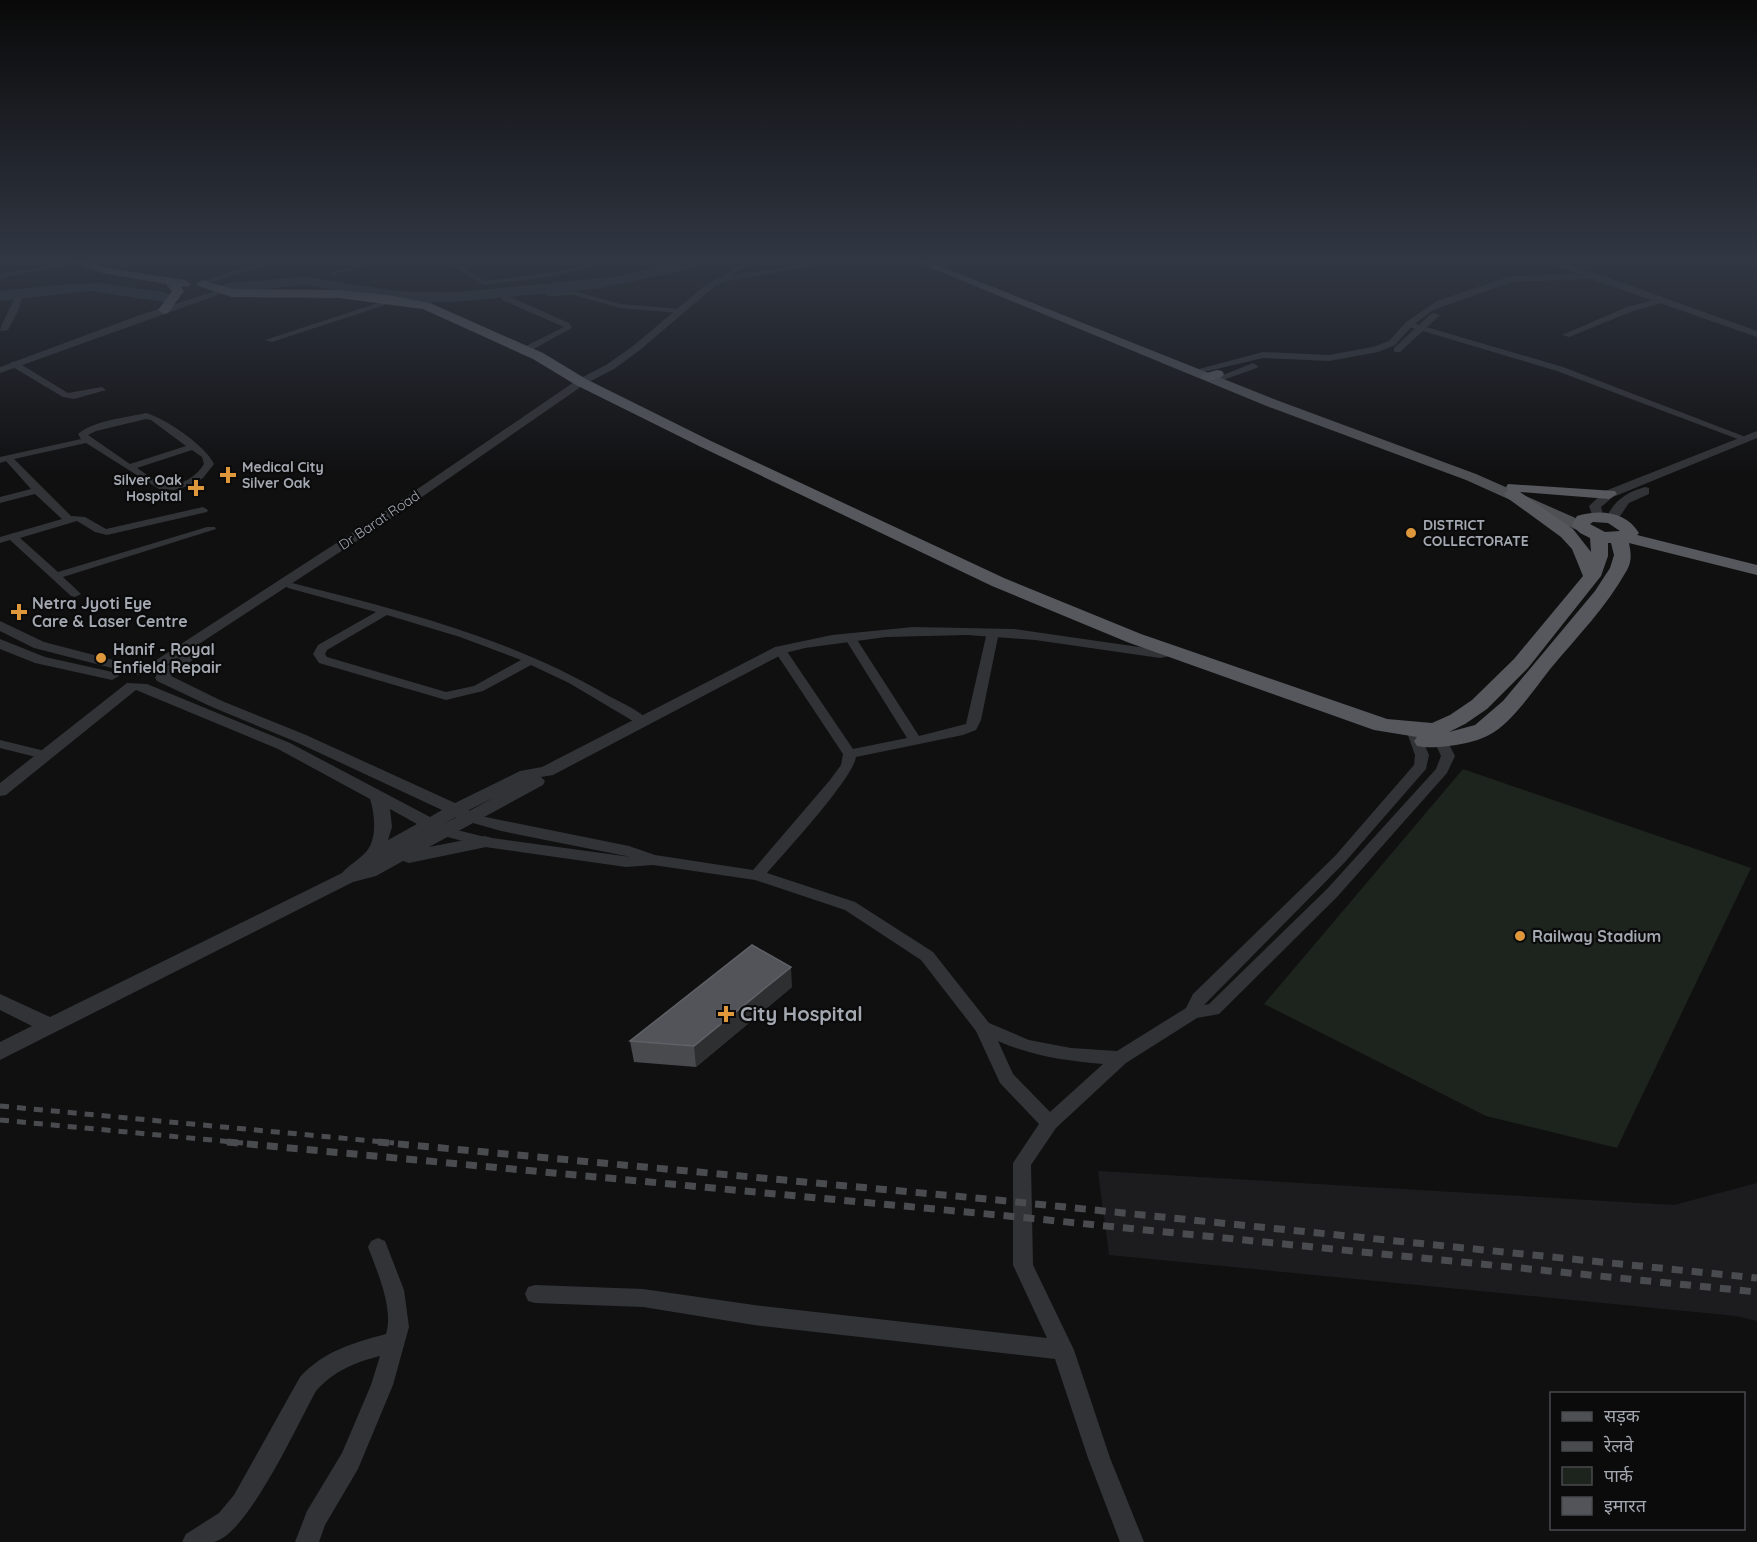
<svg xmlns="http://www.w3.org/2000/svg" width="1757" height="1542" font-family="Quicksand,'Noto Sans Devanagari',sans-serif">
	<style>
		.built { fill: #1c1c1e }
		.green { fill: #1d231d }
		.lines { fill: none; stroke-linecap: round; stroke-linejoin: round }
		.river { fill: #2d353a; fill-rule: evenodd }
		.minor { fill: #313336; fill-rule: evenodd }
		.tertiary { fill: #313336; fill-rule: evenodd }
		.primary { fill: #4e5054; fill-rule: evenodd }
		.trunk { fill: #56585d; fill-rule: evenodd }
		.rail-far1 { stroke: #494b4f; stroke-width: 5; stroke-dasharray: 9 8; stroke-linecap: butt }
		.rail { stroke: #494b4f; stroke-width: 7; stroke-dasharray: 11 9; stroke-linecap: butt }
		.wall { fill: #494a4e }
		.shaded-wall { fill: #2e2f31 }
		.building { fill: #525459; stroke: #5f6167; stroke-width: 1.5 }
		.poi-dot { fill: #de973b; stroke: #0b0b0c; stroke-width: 2 }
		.labels { text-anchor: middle; stroke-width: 4.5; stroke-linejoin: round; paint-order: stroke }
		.far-poi-label { font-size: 14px; font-weight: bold; fill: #a3a8b1; stroke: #0b0b0c; text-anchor: start }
		.far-street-label { font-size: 14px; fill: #a3a8b1; stroke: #0b0b0c }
		.poi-label { font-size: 16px; font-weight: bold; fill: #a3a8b1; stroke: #0b0b0c; text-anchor: start }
		.near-poi-label { font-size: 20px; font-weight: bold; fill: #a3a8b1; stroke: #0b0b0c; text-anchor: start }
	</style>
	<rect width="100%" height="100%" fill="#101011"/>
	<polygon class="built" points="1098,1171 1674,1205 1757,1183 1757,1321 1736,1316 1109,1255"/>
	<polygon class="green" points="1463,769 1751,868 1617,1148 1486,1116 1264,1004"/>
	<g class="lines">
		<g class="river">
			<polygon points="697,258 717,258 715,261 685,270 602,288 454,302 410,303 305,285 227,293 219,288 227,283 305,277 410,293 454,292 602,280"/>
			<polygon points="99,283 164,292 172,297 164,302 90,291 0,301 0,291 68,284"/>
		</g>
		<g class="minor">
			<polygon points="142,258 150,258 108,272 103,271"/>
			<polygon points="365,258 447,258 459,265 509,258 506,260 464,268 485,281 548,273 618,258 628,258 548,277 484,285 444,261 381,261 333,275 330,273 373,260"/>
			<polygon points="695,258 704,258 655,273 620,280 453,297 393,295 389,293 393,291 453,293 620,276 652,270"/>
			<polygon points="759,258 767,258 737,271 723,281 717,280 733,269"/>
			<polygon points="1189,258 1273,258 1238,263"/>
			<polygon points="77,260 79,263 0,278 0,274"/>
			<polygon points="574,291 620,304 680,309 684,311 680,313 620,308 574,295 549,296 545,294 549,292"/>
			<path d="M18 295 22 297 18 311 8 330 0 331C2 321 11 309 14 297Z"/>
			<polygon points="502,296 508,296 569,323 572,328 528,352 522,352 522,348 564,327 502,300"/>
			<polygon points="1662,298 1666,300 1665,302 1633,311 1569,337 1562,335 1627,307"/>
			<polygon points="384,301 391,303 272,342 265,340"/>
			<polygon points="1409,322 1563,367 1751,439 1743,441 1557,371 1406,326 1406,322"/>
			<polygon points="11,362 17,362 68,393 102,387 106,390 74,399 63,397 11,366"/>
			<path d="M146 413C165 418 207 447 214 464L203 478 191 485 174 490 159 489 86 443 14 459 71 516 85 517 106 529 203 507 208 510 207 512 107 535 95 532 77 521 20 538 58 572 207 527H215L216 529 63 577 81 594 75 597 71 596 10 540 0 543V537L62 519 35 494 0 503V497L31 489 6 461 0 463V457L81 439 78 434C95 420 125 418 146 413ZM146 419 151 420 186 446 130 464 88 435 96 431ZM192 450 202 457 204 464C196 477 178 489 162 483 153 481 144 472 137 468Z"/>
			<path d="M292 583C400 610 510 638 607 695 620 702 639 710 649 721L648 724H638L569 683 531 665 483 691 446 700 319 663 313 654 318 645 376 612 288 588 286 586ZM387 615 460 637 521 660 474 686 446 692 327 657 325 654 327 650Z"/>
			<path d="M993 629 999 632 981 720 976 730 963 735 856 757C852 780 786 851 767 873L855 902 933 952 989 1023 1029 1040 1071 1048 1117 1051 1186 1008 1193 994 1335 856 1414 765 1415 755 1406 730 1412 726 1417 727 1429 755 1426 769 1345 862 1204 1005 1209 1004 1327 889 1436 769 1441 756 1429 730 1430 727H1440L1455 756 1447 773 1337 897 1219 1014 1197 1018 1126 1063 1056 1128 1031 1165 1033 1265 1074 1350 1110 1458 1144 1542H1120L1088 1458 1055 1359 754 1325 643 1307 535 1303 528 1301 525 1294 528 1287 535 1285 643 1289 754 1305 1047 1338 1013 1265V1163L1039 1124 1000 1083 976 1031 921 960 845 910 755 880 653 865 626 867 485 847 440 835 438 832 445 827 485 837 631 857 501 831 466 821 464 818 471 814 629 846 655 855 753 870 830 780 841 765 843 754 774 650 776 647H784L853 749 907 738 844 637 846 635H854L919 736 966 724 987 632ZM998 1041C1032 1056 1066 1061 1103 1064L1050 1112 1013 1074Z"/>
			<polygon points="0,740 49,752 51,755 44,759 0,748"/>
			<path d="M378 1238 385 1241 404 1290 409 1327 393 1385 358 1469 325 1525 319 1542H295L307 1511 342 1453 371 1385 380 1356C353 1363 334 1371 316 1391 298 1423 248 1534 214 1542 205 1542 192 1542 182 1542L186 1534 219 1513 234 1495 300 1377C324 1351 353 1343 386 1334 394 1309 377 1271 368 1247L371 1241Z"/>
		</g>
		<g class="tertiary">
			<polygon points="276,258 287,258 207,284 200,282"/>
			<polygon points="841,258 857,258 723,282 715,286 640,350 614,369 585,384 383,524 156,672 146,672 139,675 34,648 0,631 0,621 44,642 144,668 375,518 577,380 606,365 633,346 709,282 721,277"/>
			<polygon points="1536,258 1547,258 1598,274 1757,331 1757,337 1591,279 1512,282 1433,310 1412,326 1395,345 1378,352 1329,361 1263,358 1204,372 1199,369 1263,352 1329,355 1373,347 1389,341 1406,322 1437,301 1511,276 1578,274"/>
			<polygon points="219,290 226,292 0,373 0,367 140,315"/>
			<polygon points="1432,313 1440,315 1400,352 1394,352 1394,348"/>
			<polygon points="1253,363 1258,366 1257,368 1223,380 1218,377"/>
			<polygon points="1757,431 1757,438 1613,497 1601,507 1604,517 1602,520 1594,520 1589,506 1605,491"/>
			<path d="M1645 487 1649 488V494L1629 503 1616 522H1608L1606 519C1613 501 1627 492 1645 487Z"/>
			<path d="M913 627 1014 629 1160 650 1174 647 1181 651 1179 654 1160 658 1035 640 967 635 886 637 805 648 785 653 553 775 541 777 545 781 543 785 429 847 485 836 491 838 494 842 491 846 409 863 403 861 376 876 353 882 0 1060V1042L32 1026 0 1010V994L50 1017 342 873C349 865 357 861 364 854 378 841 375 815 370 799L278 749 136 690 6 795 0 796V783L127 683 147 684 290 743 430 817 442 810 294 741 212 707 157 681 155 678 158 672 189 651 194 650 201 654 171 676 222 701 306 735 455 803 520 771 542 767 775 647 832 635ZM495 797 469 811V810ZM390 809 417 824 388 840 392 827ZM456 817H457L443 824Z"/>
			<polygon points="0,639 45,657 117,673 119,676 112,680 35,663 0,649"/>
		</g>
		<polygon class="primary" points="907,258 920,258 1279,401 1476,474 1589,524 1591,527 1583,532 1577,530 1466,480 1269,407"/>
		<g class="trunk">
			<polygon points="61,258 77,258 108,268 185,280 191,284 189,286 181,287 184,291 168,313 164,314 158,310 172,291 166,284 102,273"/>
			<path d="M202 280 233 289 339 290 388 295 430 303 543 353 586 379 711 441 1004 578 1141 634 1387 719 1432 723 1450 715 1472 700 1514 659 1583 576 1572 549 1561 537 1506 497 1504 494 1508 490 1506 487 1508 484 1615 491 1617 494 1609 499 1520 492 1573 529 1591 552 1590 538 1580 533 1572 525 1577 516C1599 509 1626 511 1639 533L1637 535 1757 565V575L1629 543C1631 553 1632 561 1627 570 1607 606 1577 637 1551 668 1535 688 1512 723 1489 735 1473 744 1435 750 1417 746L1414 741 1417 737 1374 730 1127 642 992 586 701 447 576 385 533 359 423 309 339 298 232 297 198 286 196 284ZM1593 522 1608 523 1620 531 1605 532 1590 524ZM1608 543H1611L1614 555 1610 568 1595 591 1503 701 1475 725 1449 732 1465 724 1487 709 1528 668 1601 576 1608 556Z"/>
			<polygon points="1217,370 1222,371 1224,374 1222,377 1208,381 1201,377 1203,374"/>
		</g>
		<g class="rail-far1">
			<polyline points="0,1106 394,1143"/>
			<polyline points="0,1120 243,1143"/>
		</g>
		<g class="rail">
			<polyline points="227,1142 998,1215 1757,1292"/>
			<polyline points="378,1142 997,1200 1757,1278"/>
		</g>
	</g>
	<polygon class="wall" points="792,987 696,1067 634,1062 630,1041"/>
	<polygon class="shaded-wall" points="791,967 792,987 696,1067 694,1046"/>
	<polygon class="building" points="752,945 791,967 694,1046 630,1041"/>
	<linearGradient id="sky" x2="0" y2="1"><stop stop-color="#090909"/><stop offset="0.55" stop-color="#313743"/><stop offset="1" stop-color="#313743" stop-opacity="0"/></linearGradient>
	<rect width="1757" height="473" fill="url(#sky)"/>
	<g class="poi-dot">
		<path d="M225 466h6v6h6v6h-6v6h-6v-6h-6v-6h6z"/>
		<path d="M193 479h6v6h6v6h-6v6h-6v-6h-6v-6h6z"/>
		<circle cx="1411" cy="533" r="6"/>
		<path d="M16 603h6v6h6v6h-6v6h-6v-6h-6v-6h6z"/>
		<circle cx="101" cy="658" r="6"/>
		<circle cx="1520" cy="936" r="6"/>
		<path d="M723 1005h6v6h6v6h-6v6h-6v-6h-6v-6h6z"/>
	</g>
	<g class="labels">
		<g class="far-poi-label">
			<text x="242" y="472">Medical City<tspan x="242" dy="16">Silver Oak</tspan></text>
			<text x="182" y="485" text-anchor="end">Silver Oak<tspan x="182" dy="16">Hospital</tspan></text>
			<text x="1423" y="530">DISTRICT<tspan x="1423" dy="16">COLLECTORATE</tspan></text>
		</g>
		<g class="far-street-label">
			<text transform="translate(379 520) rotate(-34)" y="5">Dr Barat Road</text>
		</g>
		<g class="poi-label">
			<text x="32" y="609">Netra Jyoti Eye<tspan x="32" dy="18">Care &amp; Laser Centre</tspan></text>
			<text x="113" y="655">Hanif - Royal<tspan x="113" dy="18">Enfield Repair</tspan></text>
			<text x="1532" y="942">Railway Stadium</text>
		</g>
		<g class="near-poi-label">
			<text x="740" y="1021">City Hospital</text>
		</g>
	</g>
	<rect x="1550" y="1392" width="195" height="138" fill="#0b0b0c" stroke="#484a4e" stroke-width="1.5"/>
	<rect x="1562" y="1412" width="30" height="9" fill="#4e5054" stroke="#484a4e" stroke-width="1.5"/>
	<text x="1604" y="1422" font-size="18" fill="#a3a8b1">सड़क</text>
	<rect x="1562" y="1442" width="30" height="9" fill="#494b4f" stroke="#484a4e" stroke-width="1.5"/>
	<text x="1604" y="1452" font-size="18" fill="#a3a8b1">रेलवे</text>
	<rect x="1562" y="1467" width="30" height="18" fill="#1d231d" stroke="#484a4e" stroke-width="1.5"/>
	<text x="1604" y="1482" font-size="18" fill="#a3a8b1">पार्क</text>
	<rect x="1562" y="1497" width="30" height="18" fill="#525459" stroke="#484a4e" stroke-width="1.5"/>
	<text x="1604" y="1512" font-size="18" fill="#a3a8b1">इमारत</text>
</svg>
